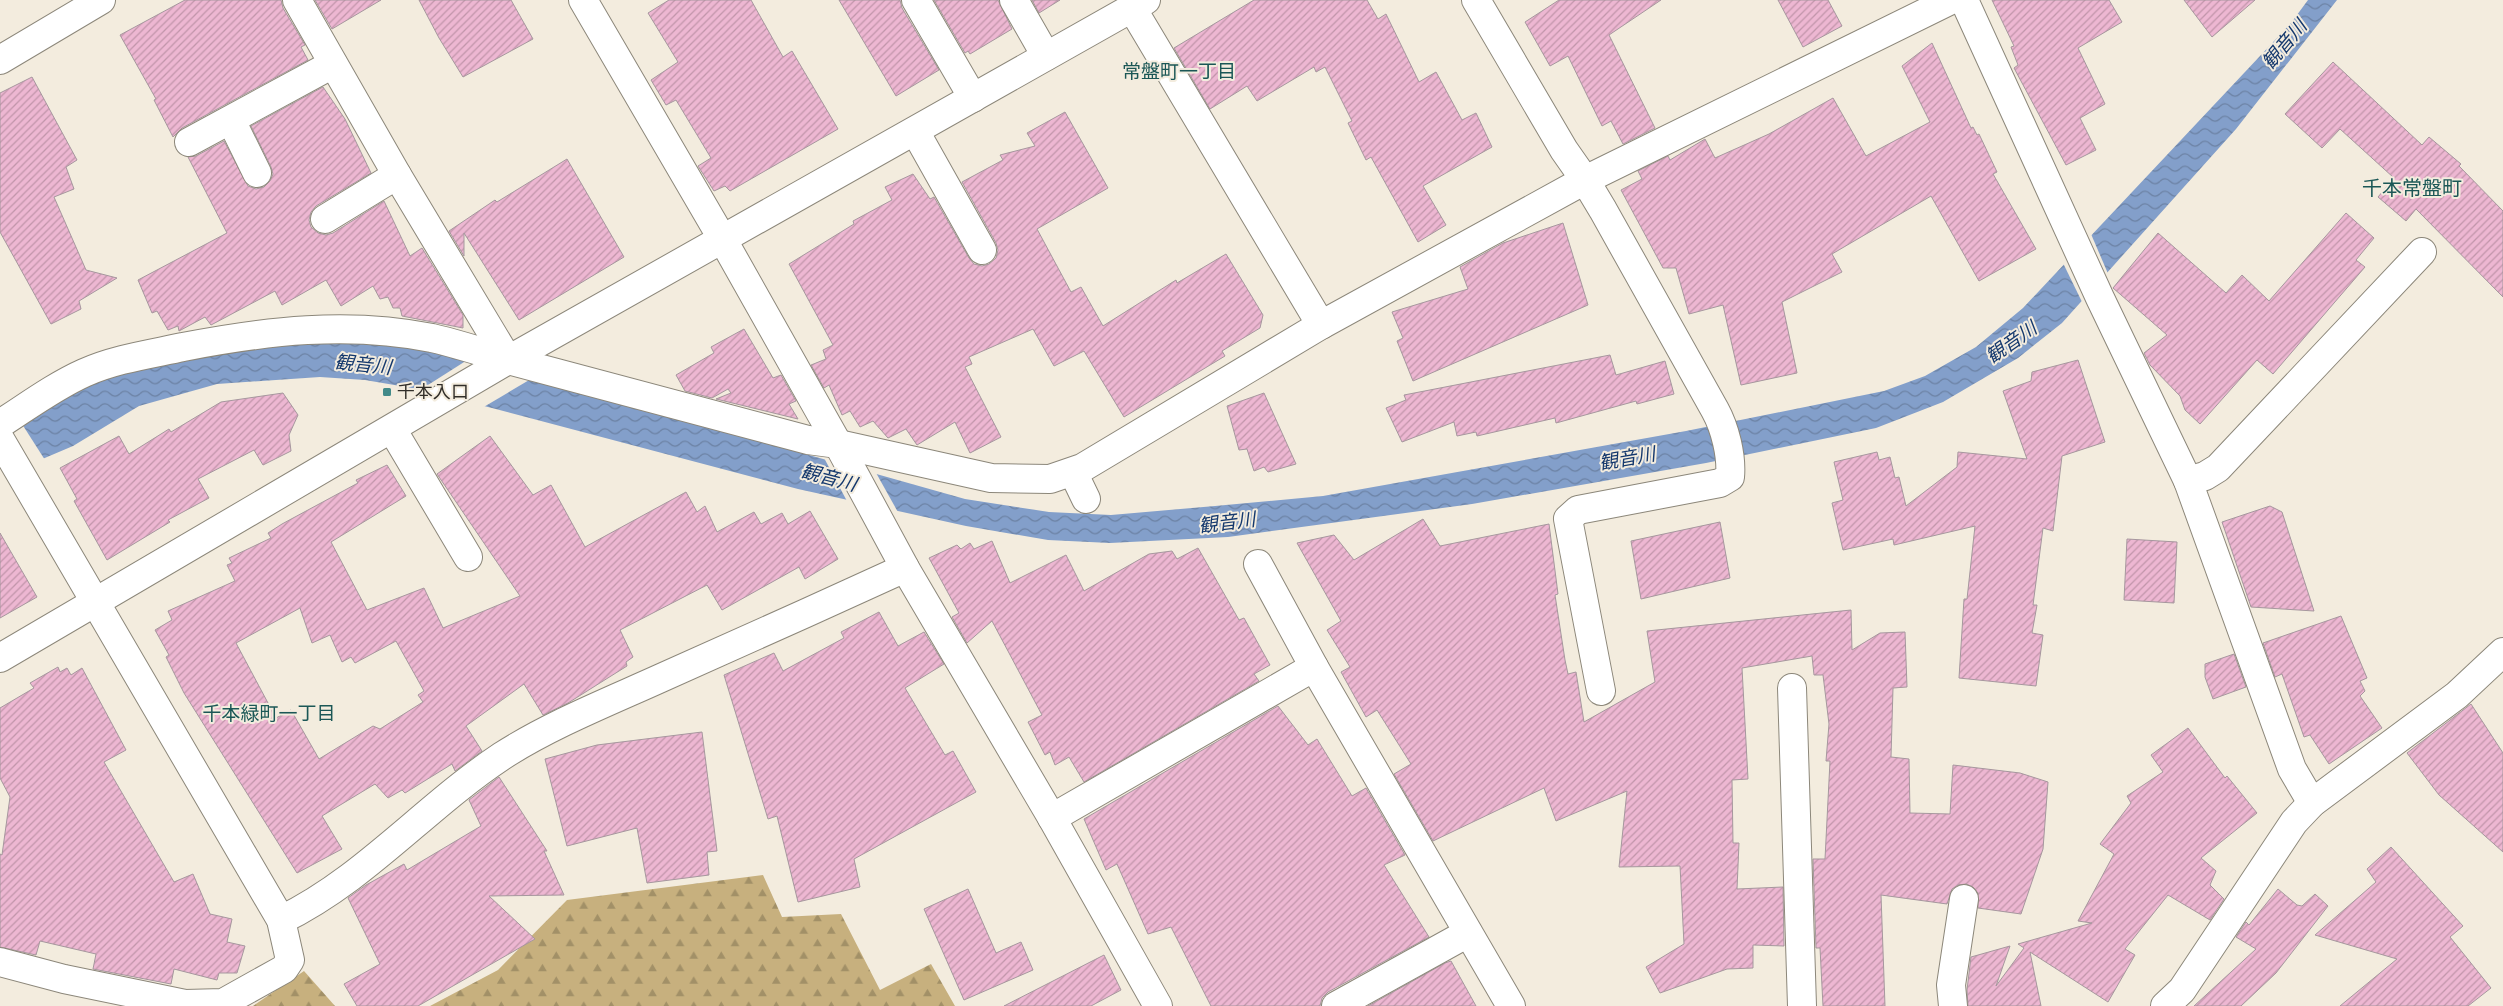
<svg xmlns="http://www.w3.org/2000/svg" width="2503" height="1006" font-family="'Sofia Sans Condensed','Noto Sans JP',sans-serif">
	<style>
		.forest { fill: url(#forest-firs) }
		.water { fill: url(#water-waves) }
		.pier { fill: #f3ecde }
		.building { fill: url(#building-hatch); stroke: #a6979e; fill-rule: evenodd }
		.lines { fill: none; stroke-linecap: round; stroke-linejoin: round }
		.minor-casing { stroke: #8c877a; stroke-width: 30 }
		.minor { stroke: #fff; stroke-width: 28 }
		.poi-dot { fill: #428a89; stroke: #f3ecde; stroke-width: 2 }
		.labels { text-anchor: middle; stroke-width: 4; stroke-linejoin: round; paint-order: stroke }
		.poi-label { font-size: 18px; fill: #312e29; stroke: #f3ecde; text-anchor: start }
		.water-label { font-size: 19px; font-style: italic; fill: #14386d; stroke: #f3ecde }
		.neighbourhood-label { font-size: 19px; fill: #1b5756; stroke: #f3ecde }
		.quarter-label { font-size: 20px; fill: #1b5756; stroke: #f3ecde }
	</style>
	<defs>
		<pattern id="forest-firs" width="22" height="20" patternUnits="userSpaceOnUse" patternTransform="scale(1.25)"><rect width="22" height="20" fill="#c7b07e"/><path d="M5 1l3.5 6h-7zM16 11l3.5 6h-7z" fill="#a29067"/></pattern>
		<pattern id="water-waves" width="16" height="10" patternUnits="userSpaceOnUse" patternTransform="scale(1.25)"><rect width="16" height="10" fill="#839fca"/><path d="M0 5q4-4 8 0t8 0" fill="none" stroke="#6c82a4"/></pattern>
		<pattern id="building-hatch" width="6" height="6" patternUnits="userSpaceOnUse" patternTransform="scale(1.25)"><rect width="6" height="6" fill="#edb7d2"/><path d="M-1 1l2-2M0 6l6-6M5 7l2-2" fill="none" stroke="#c195aa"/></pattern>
	</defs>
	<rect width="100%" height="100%" fill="#f3ecde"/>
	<g class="forest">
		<polygon points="763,875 782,917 841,914 880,990 931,964 955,1006 430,1006 498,970 567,900"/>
		<polygon points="304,971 335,1006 253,1006"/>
	</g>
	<polygon class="water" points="2308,0 2337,0 2236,129 2062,323 2018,358 1943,402 1876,428 1706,463 1472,504 1228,537 1110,543 1048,540 966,526 798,489 492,408 412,388 365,380 320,377 217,384 139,406 73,446 0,477 0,442 78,389 128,372 240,342 308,337 436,350 965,499 1049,512 1111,515 1215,506 1323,496 1686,431 1884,391 1925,376 1976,347 2023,308 2291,23"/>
	<g class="pier">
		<polygon points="2091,234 2109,276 2083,304 2063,263"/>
		<polygon points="472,357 536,376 482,408 417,392"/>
		<polygon points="22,424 45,460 0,480 0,439"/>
		<polygon points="823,456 875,471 899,514 848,503"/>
	</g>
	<g class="building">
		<polygon points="185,0 281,0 283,8 305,45 301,47 308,60 182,128 173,137 154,100 156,99 120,35"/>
		<polygon points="315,0 381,0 332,29"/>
		<polygon points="419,0 511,0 533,39 463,77 439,38"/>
		<polygon points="669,0 751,0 783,57 792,51 838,129 730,191 725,186 714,191 698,166 711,158 676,100 666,105 651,80 678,62 648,13"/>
		<polygon points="839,0 900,0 902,8 939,70 896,96"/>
		<polygon points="934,0 998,0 1012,29 970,54 968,51 965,53"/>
		<polygon points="1032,0 1060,0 1039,13"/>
		<polygon points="1254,0 1367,0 1378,19 1386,14 1419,82 1436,72 1462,120 1476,113 1492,147 1423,186 1446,225 1418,242 1371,157 1366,160 1348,123 1352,121 1325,67 1316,72 1314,67 1257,101 1247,86 1210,109 1174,48"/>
		<polygon points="1559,0 1661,0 1609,35 1655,128 1623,144 1611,121 1602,126 1568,56 1550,66 1525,22"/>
		<polygon points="1778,0 1828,0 1842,26 1803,47"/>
		<polygon points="1992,0 2109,0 2122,22 2078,48 2105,104 2080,118 2096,150 2066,165 2014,68 2018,65 2011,47 2014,46"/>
		<polygon points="2184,0 2255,0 2212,37"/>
		<polygon points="1932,43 1971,128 1973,127 1977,135 1979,134 1997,172 1993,174 2036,249 1979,281 1931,196 1832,254 1842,272 1782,302 1797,373 1741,385 1723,305 1689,314 1676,268 1663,268 1621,190 1642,179 1638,171 1668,156 1670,160 1705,139 1715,158 1769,134 1833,98 1866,156 1930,122 1902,66"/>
		<polygon points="2333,62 2422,145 2429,137 2461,164 2459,166 2503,211 2503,297 2416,209 2406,221 2378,197 2394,178 2340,129 2322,148 2285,114"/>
		<polygon points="32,77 77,160 66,167 74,189 54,197 86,270 117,278 79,301 81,309 51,324 0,232 0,93"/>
		<polygon points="323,87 345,119 371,173 316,206 311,212 309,220 311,227 318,233 326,235 333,233 384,201 410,256 422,248 463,315 463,328 402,316 400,308 393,308 388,297 380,299 373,286 341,306 326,280 282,305 275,291 211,325 205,317 179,331 178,326 168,330 157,311 152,313 138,280 227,233 188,157 196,156 224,141 248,186 256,189 264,187 270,181 273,174 271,167 251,126"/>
		<polygon points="1065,112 1108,188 1037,229 1071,292 1081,287 1103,326 1176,280 1177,283 1226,254 1263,315 1260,328 1222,351 1225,356 1124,417 1084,351 1054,366 1033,329 969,357 972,364 965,367 1001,437 970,453 955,422 917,445 906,429 888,438 873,421 860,427 850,411 842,415 829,385 824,388 811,365 826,359 823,350 833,345 789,264 854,224 853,221 892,200 885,187 913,174 930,199 934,197 969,258 974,264 982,266 989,264 996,258 998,250 996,243 962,182 1003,160 1000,155 1035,146 1027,133"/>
		<polygon points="567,159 624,257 519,320 464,233 464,256 449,231 495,200 497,202"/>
		<polygon points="2346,213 2374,238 2356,260 2365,267 2273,374 2257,360 2200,424 2185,410 2180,396 2150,365 2144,353 2167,335 2113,288 2158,233 2226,293 2242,275 2269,301"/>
		<polygon points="1563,223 1588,305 1413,381 1397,341 1403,338 1392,312 1468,289 1460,267 1503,243"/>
		<polygon points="744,329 773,378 781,375 796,401 789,404 798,419 716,399 731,393 728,389 712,398 685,391 676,375 714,353 711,347"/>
		<polygon points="1610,355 1616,375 1665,361 1674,394 1637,404 1636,401 1556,423 1555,418 1477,436 1476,432 1457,436 1454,422 1402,442 1386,408 1406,400 1404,395"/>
		<polygon points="2078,360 2105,442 2062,456 2053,531 2043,528 2033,605 2037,605 2032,633 2043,635 2036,686 1959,678 1964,599 1967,599 1975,526 1894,545 1893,539 1843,550 1832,503 1843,500 1834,462 1877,452 1879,460 1890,457 1895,478 1899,477 1906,506 1957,467 1958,452 2027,459 2003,391 2031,381 2032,372"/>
		<polygon points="283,393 298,415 289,435 291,451 263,465 254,450 198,479 209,498 168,520 170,522 107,560 74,501 77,499 60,468 119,436 129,454 169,429 171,432 221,402"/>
		<polygon points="1264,393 1296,464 1268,472 1264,467 1254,471 1247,449 1239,450 1227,406"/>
		<path d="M490 436 533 495 551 485 585 547 686 492 697 512 705 506 717 532 754 512 761 524 782 513 788 524 810 511 838 559 805 579 799 567 722 610 707 585 620 630 633 657 626 662 627 666 568 703 543 715 524 684 466 726 482 751 455 771 452 764 405 793 402 790 388 798 375 784 322 816 342 849 297 873 184 693 166 657 169 655 155 630 172 620 168 611 235 581 227 565 232 563 229 558 271 538 268 533 282 524 358 483 356 480 387 465 406 496 331 542 367 610 424 588 443 628 520 596 437 474ZM300 608 312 643 330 635 342 662 351 657 355 663 396 641 424 691 418 695 423 702 380 729 373 726 319 759 291 710 276 718 236 643Z"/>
		<polygon points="2270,506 2282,512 2314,611 2251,607 2222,522"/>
		<polygon points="1423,519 1440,546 1549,524 1558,594 1555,595 1565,660 1568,674 1576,672 1584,722 1655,682 1647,631 1851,610 1852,650 1880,633 1905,632 1907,687 1893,688 1891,757 1909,759 1910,813 1950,814 1953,765 2020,773 2048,782 2043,849 2021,914 1978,908 1978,893 1973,887 1966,884 1958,885 1952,889 1947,904 1881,895 1885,1006 1823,1006 1820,948 1816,948 1813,859 1825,859 1830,761 1826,761 1829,724 1823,675 1814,675 1812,656 1742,668 1748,779 1732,780 1733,843 1739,843 1737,889 1783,887 1784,946 1753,945 1753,968 1727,969 1660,993 1646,967 1684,944 1680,866 1619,867 1627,791 1556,821 1544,788 1433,841 1394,774 1411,764 1377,710 1366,717 1341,672 1350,667 1327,630 1341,621 1297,543 1334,535 1354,560"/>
		<polygon points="1720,522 1730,578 1641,599 1631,541"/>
		<polygon points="0,533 37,597 0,618"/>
		<polygon points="2127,539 2177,542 2174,603 2124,600"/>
		<polygon points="992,541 1010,583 1066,555 1084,591 1149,554 1172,551 1177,559 1198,548 1239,620 1244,618 1270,665 1254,674 1259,681 1084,782 1069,757 1055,765 1050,752 1045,755 1028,722 1042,715 992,621 967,643 952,617 959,613 929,558 957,545 961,549 970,543 974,549"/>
		<polygon points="879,612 898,646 924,632 944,664 905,688 945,755 953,751 976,792 854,859 860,887 798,902 777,816 768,819 724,675 774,653 783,671 844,638 841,632"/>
		<polygon points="2341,616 2367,678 2360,681 2365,691 2360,696 2382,728 2329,764 2310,735 2304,737 2282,674 2275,677 2263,643"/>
		<polygon points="2234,654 2246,687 2213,699 2205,677 2205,664"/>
		<polygon points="58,667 60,672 67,668 71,675 82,668 126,750 104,762 174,882 193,874 210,914 232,919 227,942 245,946 237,973 219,973 217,980 174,969 171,984 93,969 96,954 40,941 36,955 0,947 0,854 2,855 10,797 0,778 0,708 34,688 30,683"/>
		<polygon points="2471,704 2503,753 2503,852 2439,795 2407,753"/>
		<polygon points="1278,706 1308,745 1317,739 1352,796 1366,788 1405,855 1384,865 1429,937 1328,992 1322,998 1320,1006 1211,1006 1171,927 1148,934 1117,864 1106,870 1084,819"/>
		<polygon points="2188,728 2225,778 2227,776 2257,813 2201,858 2216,871 2210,885 2224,899 2210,920 2168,895 2125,949 2135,955 2108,1002 2030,952 2041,1006 1968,1006 1967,990 1971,957 2010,946 1996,986 2024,948 2018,944 2092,923 2078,921 2114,854 2100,844 2131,803 2127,796 2163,772 2151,755"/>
		<polygon points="702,732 717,851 707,852 709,875 647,883 637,828 567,846 545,759 597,745"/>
		<polygon points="499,777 547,851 544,851 564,895 489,896 535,939 418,1006 357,1006 344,984 380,964 348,898 366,885 404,864 407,870 481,826 469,800"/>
		<polygon points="2391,847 2463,926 2450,937 2491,988 2468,1006 2340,1006 2397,959 2315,935 2376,882 2367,869"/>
		<polygon points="968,889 996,953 1021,942 1033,970 964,1000 924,909"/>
		<polygon points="2278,889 2297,905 2302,906 2315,894 2328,906 2276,973 2241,1006 2194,1006 2256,949 2236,937 2246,922 2249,925"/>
		<polygon points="1104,955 1121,990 1091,1006 1004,1006"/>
		<polygon points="1451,961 1476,1006 1368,1006 1445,963"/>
	</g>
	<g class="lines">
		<defs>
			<g id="minor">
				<polyline points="297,0 397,175 508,360"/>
				<polyline points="583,0 723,240 838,444 905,568 1052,818 1158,1006"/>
				<polyline points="916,0 973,98"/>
				<polyline points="1014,0 1046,56"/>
				<path d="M1476 0 1564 150 1585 180 1603 210 1715 410C1725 428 1732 456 1730 477L1720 483 1578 510 1568 519 1601 691"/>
				<polyline points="1964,0 2100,298 2188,481 2292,769 2312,803"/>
				<polyline points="1132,8 1321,325"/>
				<polyline points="0,60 101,0"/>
				<polyline points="231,120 257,173"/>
				<polyline points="915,131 982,250"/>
				<polyline points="189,142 333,64"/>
				<polyline points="325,219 397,175"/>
				<path d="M0 424C28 406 55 386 84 373 115 359 151 354 183 347 265 331 349 321 432 338 458 344 483 352 508 360L808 440 838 444 991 478 1050 479 1082 468 1321 325 1585 180 1951 0"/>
				<polyline points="392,429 468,557"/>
				<polyline points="0,439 281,920 290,960 284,969 223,1003 185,1004 64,979 0,962"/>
				<polyline points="1073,472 1086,499"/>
				<polyline points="2188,481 2205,476 2218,468 2422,252"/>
				<polyline points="1258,564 1314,667"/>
				<polyline points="0,658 508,360 1146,0"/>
				<polyline points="1792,688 1802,1006"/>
				<polyline points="1052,818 1314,667 1511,1006"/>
				<path d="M281 920C364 880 425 807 502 756 550 725 608 702 661 678 742 642 824 605 905 568"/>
				<polyline points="1336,1006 1468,933"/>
				<polyline points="1953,1006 1951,985 1964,899"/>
				<polyline points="2165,1006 2182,990 2294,822 2312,803 2457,695 2503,652"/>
			</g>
		</defs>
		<use href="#minor" class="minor-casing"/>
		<use href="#minor" class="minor"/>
	</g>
	<rect class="poi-dot" x="382" y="387" width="10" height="10" rx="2.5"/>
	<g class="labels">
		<g class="poi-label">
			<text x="397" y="398">千本入口</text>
		</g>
		<g class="water-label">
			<text transform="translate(2284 44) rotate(-50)" y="7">観音川</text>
			<text transform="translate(2011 342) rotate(-35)" y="7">観音川</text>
			<text transform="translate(363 364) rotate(6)" y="7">観音川</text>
			<text transform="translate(1627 458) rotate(-10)" y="7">観音川</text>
			<text transform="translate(829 477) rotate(15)" y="7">観音川</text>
			<text transform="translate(1227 522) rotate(-7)" y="7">観音川</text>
		</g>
		<g class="neighbourhood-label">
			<text x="1179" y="78">常盤町一丁目</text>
			<text x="269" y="720">千本緑町一丁目</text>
		</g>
		<g class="quarter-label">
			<text x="2412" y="195">千本常盤町</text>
		</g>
	</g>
</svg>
